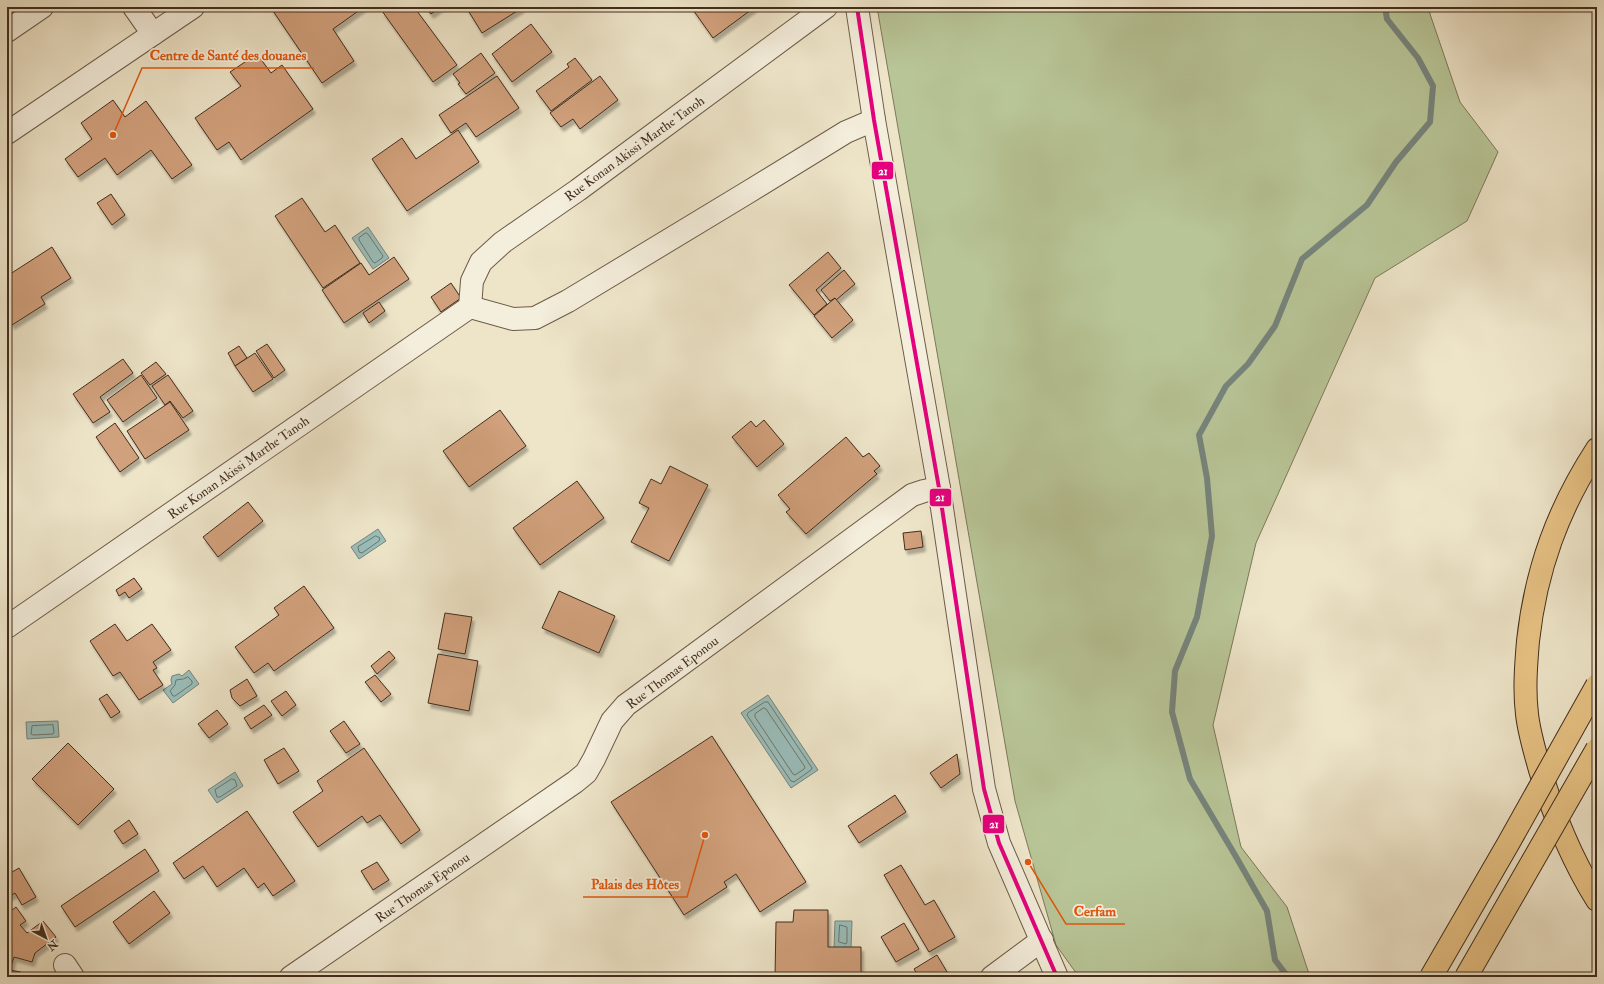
<svg xmlns="http://www.w3.org/2000/svg" width="1604" height="984" font-family="'IM FELL Double Pica',serif">
	<style>
		.green { fill: #b8c597; stroke: #7d795a }
		.water { fill: #9abebb; stroke: #77847c }
		.lines { fill: none; stroke-linecap: round; stroke-linejoin: round }
		.shore { stroke: #6e766c; stroke-width: 1 }
		.stream { stroke: #77847c; stroke-width: 6 }
		.building { fill: #d1a07b; stroke: #422d1d; filter: url(#shadow) }
		.minor-casing { stroke: #6d5b48; stroke-width: 24 }
		.major-casing { stroke: #422d1d; stroke-width: 24 }
		.minor { stroke: #f4eedc; stroke-width: 22 }
		.major { stroke: #e7c284; stroke-width: 22 }
		.major-bridge-casing { stroke: #422d1d; stroke-width: 24; stroke-linecap: butt }
		.major-bridge { stroke: #e7c284; stroke-width: 22 }
		.bus-1-casing { stroke: #f4eedc; stroke-width: 7 }
		.bus-1 { stroke: #e5007d; stroke-width: 4 }
		.labels { text-anchor: middle; stroke-width: 3.5; stroke-linejoin: round; paint-order: stroke }
		.street-label { font-size: 13px; fill: #422d1d; stroke: #f4eedc }
		.leader { fill: none; stroke: #e0570d; stroke-width: 1.5 }
		.callout-dot { fill: #e0570d; stroke: #f4eedc; stroke-width: 1.5 }
		.callout-label { font-size: 14px; text-anchor: middle; font-weight: bold; fill: #e0570d; stroke: #f4eedc; stroke-width: 3.5; stroke-linejoin: round; paint-order: stroke }
		.line-badge { stroke: #f4eedc; stroke-width: 1.5 }
		.badge-label { font-size: 11px; text-anchor: middle; font-weight: bold; fill: #fff }
	</style>
	<defs>
		<filter id="shadow"><feDropShadow dx="2.5" dy="4.5" stdDeviation="1" flood-color="#0004"/></filter>
	</defs>
	<rect width="100%" height="100%" fill="#eee5c9"/>
	<filter id="stains"><feTurbulence type="fractalNoise" baseFrequency=".005" numOctaves="4"/><feColorMatrix values="0 0 0 0 .2 0 0 0 0 .09 0 0 0 0 .02 0 0 0 .5 -.17"/></filter>
	<radialGradient id="worn" r=".72"><stop offset=".6" stop-color="#630" stop-opacity="0"/><stop offset="1" stop-color="#630" stop-opacity=".3"/></radialGradient>
	<polygon class="green" points="877,7 1429,7 1430,14 1460,102 1498,152 1467,221 1375,278 1256,543 1213,725 1241,847 1287,907 1310,977 1079,977 1056,945 1015,801"/>
	<g class="water">
		<polygon points="368,227 389,258 373,269 352,238"/>
		<polygon points="378,529 386,541 359,559 351,547"/>
		<polygon points="189,670 199,684 173,703 163,690 172,684 171,680 172,676 179,674 182,676"/>
		<polygon points="768,695 818,770 791,788 741,713"/>
		<polygon points="58,721 59,737 27,739 26,722"/>
		<polygon points="235,772 243,786 217,803 208,790"/>
		<polygon points="835,921 852,921 851,948 834,948"/>
	</g>
	<g class="lines">
		<g class="shore">
			<polygon points="366,233 368,234 383,256 382,258 375,263 373,262 359,240 359,238"/>
			<polygon points="376,536 380,538 379,541 362,553 359,552 358,547"/>
			<polygon points="188,677 192,681 192,684 175,696 173,696 170,691 175,685 176,680 183,679"/>
			<polygon points="765,702 768,702 812,768 811,770 794,782 791,781 747,715 748,713"/>
			<polygon points="764,708 766,709 805,767 804,769 795,775 793,774 755,717 755,714"/>
			<polygon points="53,725 54,732 53,734 33,735 31,734 32,726"/>
			<polygon points="232,779 235,780 237,786 220,797 217,797 215,790"/>
			<polygon points="840,925 847,927 847,942 846,944 839,942"/>
		</g>
		<polyline class="stream" points="1288,977 1275,960 1267,911 1235,855 1190,779 1172,712 1175,671 1197,617 1212,536 1207,478 1199,435 1226,386 1248,364 1275,326 1302,259 1367,205 1396,162 1430,122 1433,86 1418,58 1387,19 1385,7"/>
	</g>
	<g class="building">
		<polygon points="272,7 364,7 333,29 354,61 322,83 271,8"/>
		<polygon points="388,7 414,7 457,65 433,82 382,11"/>
		<polygon points="426,7 441,7 431,14"/>
		<polygon points="466,7 521,7 522,8 482,33"/>
		<polygon points="691,7 755,7 713,38"/>
		<polygon points="531,24 552,52 512,82 492,54"/>
		<polygon points="481,53 495,73 466,94 458,84 460,83 453,74"/>
		<polygon points="257,54 271,73 282,65 313,109 241,160 229,142 217,150 195,118 241,86 230,72"/>
		<polygon points="575,58 592,80 551,111 536,91 569,67 567,64"/>
		<polygon points="497,76 519,108 476,137 466,123 451,133 439,115"/>
		<polygon points="600,76 618,100 580,129 573,119 561,127 550,113"/>
		<polygon points="113,100 125,117 146,101 192,165 172,179 151,150 117,175 105,158 78,177 65,159 92,139 81,123"/>
		<polygon points="458,130 479,162 407,211 372,159 402,138 416,159"/>
		<polygon points="111,194 125,215 112,225 97,203"/>
		<polygon points="302,198 325,232 335,225 360,263 323,288 275,216"/>
		<polygon points="52,247 71,278 41,297 45,304 12,325 7,317 7,276"/>
		<polygon points="828,252 841,268 816,290 827,304 814,315 789,285"/>
		<polygon points="394,257 409,279 344,323 322,290 361,263 369,275"/>
		<polygon points="844,270 855,284 836,300 835,298 830,301 821,290"/>
		<polygon points="451,283 461,298 441,312 431,297"/>
		<polygon points="835,298 853,320 832,338 814,316"/>
		<polygon points="379,302 385,311 369,323 363,313"/>
		<polygon points="267,344 285,370 274,378 256,351"/>
		<polygon points="239,346 247,358 235,366 228,353"/>
		<polygon points="255,353 273,379 253,392 235,366"/>
		<polygon points="123,359 133,373 100,397 110,412 93,423 73,394"/>
		<polygon points="156,362 166,374 150,385 141,373"/>
		<polygon points="141,375 157,398 123,422 107,400"/>
		<polygon points="168,375 193,411 183,418 170,401 165,405 152,386"/>
		<polygon points="170,402 189,430 145,459 127,431"/>
		<polygon points="500,410 526,446 469,487 443,451"/>
		<polygon points="764,420 784,444 757,467 732,437 751,421 756,427"/>
		<polygon points="115,423 139,458 120,472 96,437"/>
		<polygon points="846,437 863,457 869,453 880,466 874,471 877,474 806,534 786,512 790,509 778,495"/>
		<polygon points="670,466 708,485 669,561 631,542 649,508 639,503 651,479 661,484"/>
		<polygon points="577,481 604,518 540,565 513,528"/>
		<polygon points="248,502 263,521 218,557 203,537"/>
		<polygon points="921,531 923,547 905,550 903,533"/>
		<polygon points="134,578 142,589 129,598 125,592 119,596 116,590"/>
		<polygon points="304,586 334,628 274,671 268,663 254,673 235,647 279,615 274,608"/>
		<polygon points="559,591 615,616 599,653 542,628"/>
		<polygon points="445,613 472,617 465,654 438,649"/>
		<polygon points="115,624 127,641 152,624 171,650 153,662 157,668 153,670 163,685 139,700 120,672 113,676 90,641"/>
		<polygon points="389,651 395,658 377,674 371,666"/>
		<polygon points="438,654 478,661 469,711 428,703"/>
		<polygon points="375,675 391,694 381,702 365,682"/>
		<polygon points="247,679 257,696 240,706 232,698 230,690"/>
		<polygon points="286,691 296,705 282,716 271,701"/>
		<polygon points="107,694 120,712 111,718 99,699"/>
		<polygon points="264,705 272,715 251,729 244,718"/>
		<polygon points="217,710 228,724 209,738 198,724"/>
		<polygon points="344,721 360,744 346,753 330,731"/>
		<polygon points="712,736 806,882 760,912 736,874 724,882 727,887 684,915 611,802"/>
		<polygon points="68,743 114,789 78,825 32,779"/>
		<polygon points="284,748 299,771 278,784 264,760"/>
		<polygon points="364,748 420,830 401,844 380,815 367,823 362,816 318,847 293,812 323,791 317,781"/>
		<polygon points="957,754 960,774 941,788 930,773"/>
		<polygon points="895,795 906,812 859,843 848,826"/>
		<polygon points="247,811 295,881 273,896 264,883 258,888 244,868 217,887 203,866 184,879 173,863"/>
		<polygon points="129,820 138,834 123,844 114,831"/>
		<polygon points="145,849 159,871 75,927 61,906"/>
		<polygon points="377,862 389,880 373,890 361,871"/>
		<polygon points="901,865 925,905 934,900 955,937 929,952 884,875"/>
		<polygon points="19,868 36,897 22,905 15,893 7,898 7,875"/>
		<polygon points="154,891 170,913 129,944 113,922"/>
		<polygon points="16,907 26,921 20,925 27,933 43,921 56,937 35,953 32,962 14,957 10,970 21,972 25,977 7,977 7,914"/>
		<polygon points="794,910 828,910 828,947 861,947 861,977 775,977 776,922 793,922"/>
		<polygon points="904,923 919,949 896,962 881,937"/>
		<polygon points="937,955 950,977 919,977 914,969"/>
	</g>
	<g class="lines">
		<defs>
			<g id="minor">
				<polyline points="134,7 153,34"/>
				<polyline points="857,7 874,120 939,488 984,789 999,843 1057,977"/>
				<polyline points="7,31 42,7"/>
				<polyline points="7,133 193,7"/>
				<polyline points="470,307 513,319 535,318 568,301 745,194 846,132 874,120"/>
				<polyline points="7,627 470,307 472,281 481,262 503,242 578,190 826,7"/>
				<polyline points="65,965 73,977"/>
				<polyline points="291,977 575,782 586,773 594,759 612,721 626,705 912,495 924,491 939,488"/>
				<polyline points="992,977 1042,940"/>
			</g>
			<path id="major" d="M1597 449C1558 509 1536 569 1528 641 1526 665 1524 690 1527 714 1529 733 1535 752 1540 770 1554 816 1572 860 1597 900"/>
		</defs>
		<use href="#minor" class="minor-casing"/>
		<use href="#major" class="major-casing"/>
		<use href="#minor" class="minor"/>
		<use href="#major" class="major"/>
		<defs>
			<g id="major-bridge">
				<polyline points="1431,977 1508,844 1597,685"/>
				<polyline points="1466,977 1597,749"/>
			</g>
		</defs>
		<use href="#major-bridge" class="major-bridge-casing"/>
		<use href="#major-bridge" class="major-bridge"/>
		<defs>
			<polyline id="bus-1" points="857,7 874,120 939,488 984,789 999,843 1057,977"/>
		</defs>
		<use href="#bus-1" class="bus-1-casing"/>
		<use href="#bus-1" class="bus-1"/>
	</g>
	<g class="labels">
		<g class="street-label">
			<text transform="translate(634 148) rotate(-36)" y="5">Rue Konan Akissi Marthe Tanoh</text>
			<text transform="translate(238 467) rotate(-35)" y="5">Rue Konan Akissi Marthe Tanoh</text>
			<text transform="translate(672 672) rotate(-37)" y="5">Rue Thomas Eponou</text>
			<text transform="translate(422 887) rotate(-35)" y="5">Rue Thomas Eponou</text>
		</g>
	</g>
	<path class="leader" d="M113 135L142 68H314M705 835L687 897H583M1028 862L1066 924H1125"/>
	<g class="callout-dot">
		<circle cx="113" cy="135" r="4"/>
		<circle cx="705" cy="835" r="4"/>
		<circle cx="1028" cy="862" r="4"/>
	</g>
	<g class="callout-label">
		<text x="228" y="60">Centre de Santé des douanes</text>
		<text x="635" y="889">Palais des Hôtes</text>
		<text x="1095" y="916">Cerfam</text>
	</g>
	<g class="line-badge">
		<rect x="871" y="161" width="23" height="19" rx="4" fill="#e5007d"/>
		<rect x="929" y="488" width="23" height="19" rx="4" fill="#e5007d"/>
		<rect x="982" y="814" width="23" height="20" rx="4" fill="#e5007d"/>
	</g>
	<g class="badge-label">
		<text x="883" y="175">21</text>
		<text x="940" y="501">21</text>
		<text x="994" y="828">21</text>
	</g>
	<rect width="1604" height="984" fill="none" stroke="#eee5c9" stroke-width="24"/>
	<rect x="8" y="8" width="1588" height="968" fill="none" stroke="#422d1d" stroke-width="2"/>
	<rect x="12" y="12" width="1580" height="960" fill="none" stroke="#422d1d"/>
	<g transform="translate(46 938) rotate(139)" stroke="#f4eedc" stroke-width="3" paint-order="stroke">
	<path d="M0-3L7 15L0 10L-7 15Z" fill="#422d1d"/>
	<text y="-6" font-size="11" font-weight="bold" text-anchor="middle" fill="#422d1d">N</text>
	</g>
	<rect width="100%" height="100%" filter="url(#stains)"/>
	<rect width="100%" height="100%" fill="url(#worn)"/>
</svg>
